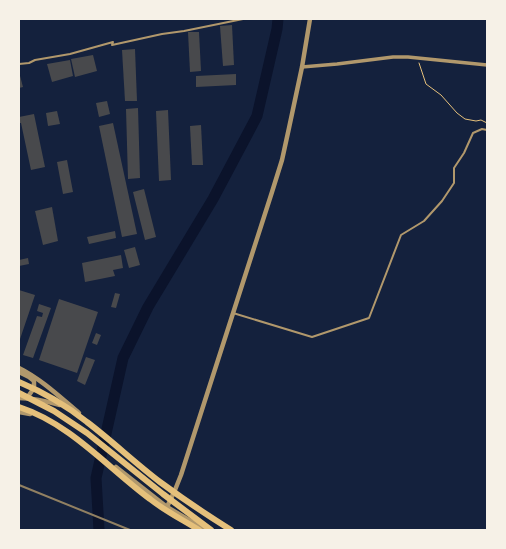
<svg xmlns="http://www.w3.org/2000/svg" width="506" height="549" font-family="'Source Sans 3',sans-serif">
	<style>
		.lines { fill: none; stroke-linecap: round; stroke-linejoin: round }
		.river { stroke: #0b132b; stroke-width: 11 }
		.building { fill: #48494c }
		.path { stroke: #e5c07b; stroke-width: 1 }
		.service { stroke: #b1986c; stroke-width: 2 }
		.minor { stroke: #b1986c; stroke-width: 3.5 }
		.tertiary { stroke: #b1986c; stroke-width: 4.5 }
		.primary { stroke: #e5c07b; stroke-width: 6 }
		.trunk { stroke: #e5c07b; stroke-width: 6 }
		.rail { stroke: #918062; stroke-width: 2 }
	</style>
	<rect width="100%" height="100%" fill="#14213d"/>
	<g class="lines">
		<polyline class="river" points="99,530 96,478 123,358 148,307 213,199 257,116 277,29 278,19"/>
	</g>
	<g class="building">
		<polygon points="232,25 234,65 223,66 220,26"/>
		<polygon points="188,32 199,32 201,71 190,72"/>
		<polygon points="135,49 137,101 125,101 122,50"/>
		<polygon points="93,55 97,71 75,77 71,59"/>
		<polygon points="70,60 73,76 52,82 47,64"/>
		<polygon points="19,72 23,87 19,88"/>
		<polygon points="236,74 236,85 196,87 196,76"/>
		<polygon points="107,101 110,114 99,117 96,103"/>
		<polygon points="138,108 140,178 128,179 126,109"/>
		<polygon points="168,110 171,180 159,181 156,111"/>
		<polygon points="57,111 60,124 48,126 46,113"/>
		<polygon points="34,114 45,167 31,170 21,123 19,123 19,117"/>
		<polygon points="113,123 137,234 122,237 99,126"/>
		<polygon points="201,125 203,165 192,165 190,126"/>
		<polygon points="67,160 73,192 63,194 57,162"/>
		<polygon points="144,189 156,237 145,240 133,192"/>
		<polygon points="52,207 58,241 43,245 35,211"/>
		<polygon points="115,231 116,238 89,244 87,237"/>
		<polygon points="135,247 140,265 129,268 124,250"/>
		<polygon points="121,255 123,268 113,270 115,276 85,282 82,263"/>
		<polygon points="28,258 29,264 19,266 19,260"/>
		<polygon points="19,290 35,295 19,342"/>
		<polygon points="115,293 120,294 116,308 111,307"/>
		<polygon points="59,299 98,312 77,373 39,360"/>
		<polygon points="39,304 51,308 33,358 23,355 37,316 42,317 43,313 37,311"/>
		<polygon points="96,333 101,335 97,345 92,343"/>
		<polygon points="86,357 95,360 85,385 77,381"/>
	</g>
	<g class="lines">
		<polyline class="path" points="419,63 426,84 441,95 457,113 465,119 476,121 481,120 487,123"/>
		<g class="service">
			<polyline points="19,64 29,63 35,60 70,54 113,42 112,45 162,34 184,31 243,19"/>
			<polyline points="233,313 312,337 369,318 401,235 424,221 442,201 454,183 454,168 464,153 473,133 482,129 487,130"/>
		</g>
		<polyline class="minor" points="302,67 337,64 393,57 408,57 487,65"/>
		<g class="tertiary">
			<path d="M19 368C41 379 60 397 79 413"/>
			<polyline points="19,372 29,377 34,381 34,388 27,398"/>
			<path d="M19 398C33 398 46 401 60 405"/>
			<polyline points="19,412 30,414"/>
			<polyline points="116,467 167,507 206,530"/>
			<polyline points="167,507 175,490 181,475 272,192 282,160 289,128 302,67 310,19"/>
		</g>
		<path class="primary" d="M19 407C71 424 108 468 150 499 165 511 183 520 199 530"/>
		<g class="trunk">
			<path d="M19 382C43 392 67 406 87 422 112 441 135 463 160 482 183 499 207 515 231 530"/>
			<polyline points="19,393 54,411 87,433 163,494 211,530"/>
		</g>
		<polyline class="rail" points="19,485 130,530"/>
	</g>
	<rect width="506" height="549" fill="none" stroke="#f6f1e7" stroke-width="40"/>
</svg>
